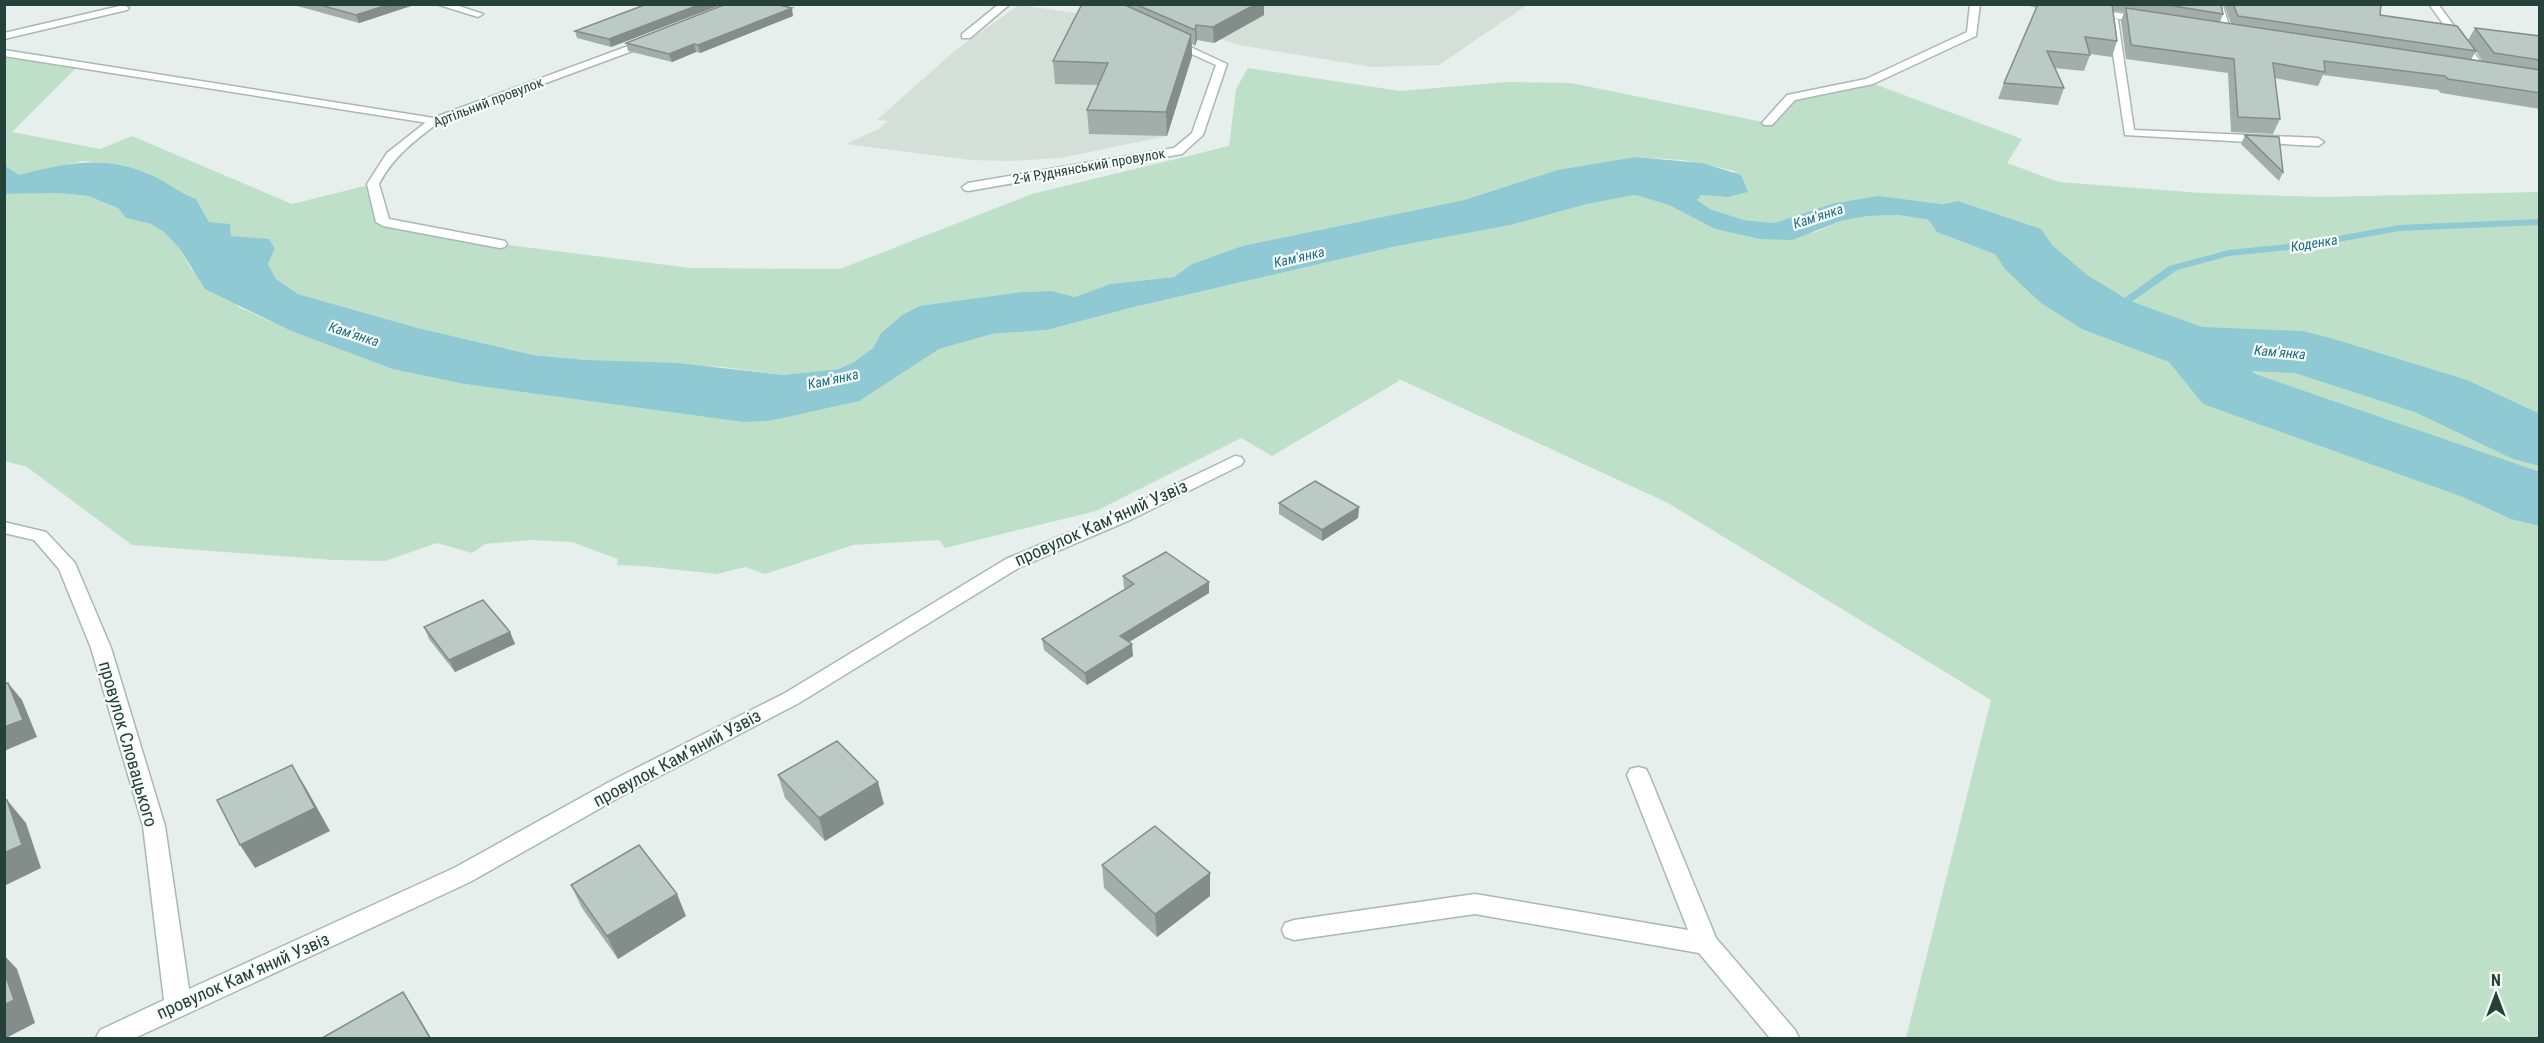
<svg xmlns="http://www.w3.org/2000/svg" width="2544" height="1043" font-family="'Roboto Condensed',sans-serif">
	<style>
		.built { fill: #d4dfda }
		.green { fill: #bfe0c8 }
		.water { fill: #8ec9d4 }
		.lines { fill: none; stroke-linecap: round; stroke-linejoin: round }
		.stream { fill: #8ec9d4; fill-rule: evenodd }
		.river { fill: #8ec9d4; fill-rule: evenodd }
		.lane-casing { stroke: #a8b8b2; stroke-width: 3 }
		.street-casing { stroke: #a8b8b2; stroke-width: 3 }
		.secondary-casing { stroke: #a4bbb3; stroke-width: 3 }
		.lane { fill: #fff; fill-rule: evenodd }
		.street { fill: #fff; fill-rule: evenodd }
		.secondary { fill: #fff; fill-rule: evenodd }
		.wall { fill: #a1aea9; fill-rule: evenodd }
		.shaded-wall { fill: #838d89 }
		.building { fill: #bbcac4; stroke: #838d89; stroke-width: 1.5 }
		.labels { text-anchor: middle; stroke-width: 4.5; stroke-linejoin: round; paint-order: stroke }
		.far-street-label { font-size: 14px; fill: #24423a; stroke: #f7fbf9 }
		.far-water-label { font-size: 14px; font-style: italic; fill: #1c6f80; stroke: #f7fbf9 }
		.near-street-label { font-size: 18px; fill: #24423a; stroke: #f7fbf9 }
	</style>
	<rect width="100%" height="100%" fill="#e6efeb"/>
	<g class="built">
		<polygon points="1019,5 1084,14 1189,67 1167,136 1060,158 1011,161 970,160 846,144 879,129 888,121 877,120 879,118 958,48"/>
		<polygon points="1115,5 1527,5 1439,65 1372,67 1239,45"/>
	</g>
	<polygon class="green" points="5,53 78,66 12,132 100,149 132,136 292,204 373,184 383,222 500,244 691,268 840,269 1032,194 1229,146 1236,89 1248,68 1400,91 1506,82 1571,83 1768,123 1791,97 1869,82 2022,139 2007,163 2059,182 2201,193 2321,197 2539,192 2539,1038 1906,1038 1991,700 1668,503 1397,378 1399,381 1272,456 1241,438 1096,511 945,548 939,540 853,545 765,574 745,567 717,574 643,566 617,565 618,559 572,542 530,540 485,544 472,553 437,543 385,561 333,560 132,545 27,467 5,461 5,194 58,193 88,196 118,208 126,218 151,224 164,231 180,249 191,269 239,307 291,331 336,346 465,384 743,422 769,421 809,411 939,349 992,334 1047,330 1134,307 1397,246 1511,225 1587,204 1635,195 1669,205 1715,229 1759,239 1816,232 1841,221 1868,216 1898,215 1930,220 1977,241 1996,254 2006,270 2028,285 2054,280 2074,273 2050,249 2022,227 1831,204 1774,223 1744,220 1710,209 1697,200 1700,195 1727,197 1735,171 1684,160 1635,157 1557,170 1464,200 1242,246 1192,264 1174,277 1110,284 1075,297 1052,291 1021,292 973,300 902,315 881,333 873,348 854,362 838,369 783,375 722,367 587,360 533,355 418,328 298,294 276,279 268,264 275,249 230,236 209,222 196,199 180,193 151,175 122,165 83,161 19,175 5,168"/>
	<path class="water" d="M1635 157 1702 163 1741 175 1748 192 1727 197 1701 195 1697 200 1710 209 1744 220 1774 223 1831 204 1878 196 1964 207 2022 227 2050 249 2075 273 2028 285 2006 270 1996 254 1977 241 1930 220 1898 215 1868 216 1841 221 1792 240 1759 239 1715 229 1669 205 1635 195 1587 204 1511 225 1397 246 1134 307 1047 330 992 334 939 349 859 401 769 421 743 422 465 384 393 369 291 331 205 289 180 249 164 232 151 224 126 218 118 208 88 196 58 193 4 194 5 166 19 175C65 163 105 154 151 175 167 182 179 193 196 199L209 222 230 224 231 236 269 239 275 249 268 264 276 279 298 294 418 328 533 355 587 360 677 363 783 375 838 369 854 362 873 348 881 333 902 315 920 306 1021 292 1052 291 1075 297 1110 284 1174 277 1192 264 1242 246 1464 200 1557 170Z"/>
	<g class="lines">
		<polygon class="stream" points="2540,219 2540,225 2399,231 2299,249 2229,256 2177,270 2110,317 2102,317 2101,315 2169,266 2229,250 2299,243 2399,225"/>
		<polygon class="river" points="1958,201 2041,229 2052,245 2087,275 2130,301 2202,327 2302,331 2327,337 2467,380 2540,414 2540,466 2513,459 2415,412 2295,373 2252,371 2255,374 2540,472 2540,526 2511,519 2463,497 2203,404 2169,362 2082,329 2041,303 2006,270 1995,254 1937,232 1928,219 1937,206"/>
		<defs>
			<g id="lane">
				<polygon points="999,4 1010,4 970,38 962,38 962,34"/>
				<polygon points="124,5 129,8 127,10 4,39 4,33"/>
				<polygon points="4,50 434,118 440,121 434,124 4,56"/>
				<polygon points="1638,767 1646,769 1649,775 1716,938 1795,1030 1799,1038 1770,1038 1699,953 1475,914 1294,940 1285,937 1282,930 1285,923 1294,920 1475,894 1688,930 1627,775 1630,769"/>
			</g>
			<g id="street">
				<polygon points="436,4 453,4 483,14 478,17"/>
				<polygon points="1970,4 1980,4 1976,36 1873,84 1795,100 1772,125 1764,125 1762,123 1787,95 1866,79 1967,32"/>
				<polygon points="2209,4 2223,6 2231,32 2230,34 2222,34 2216,9"/>
				<polygon points="2429,4 2438,4 2486,69 2486,73 2478,73"/>
				<polygon points="2113,17 2118,20 2134,130 2318,138 2324,142 2318,146 2125,135 2108,20"/>
				<path d="M650 38 655 41 654 43 438 123C414 141 393 157 379 184L389 219 500 240 505 241 507 244 505 247 500 248 383 226 376 222 367 184 387 153 430 119Z"/>
				<polygon points="1171,38 1227,64 1203,135 1182,154 968,191 964,190 962,187 968,183 1174,148 1192,133 1216,65 1167,43 1167,39"/>
				<polygon points="1235,456 1241,457 1244,461 1241,465 1130,520 1020,567 799,703 627,793 470,882 135,1038 96,1038 100,1030 164,1000 143,826 91,648 59,569 34,540 4,533 4,522 46,532 75,563 111,648 165,826 189,989 454,868 611,781 785,693 1006,559 1118,512"/>
			</g>
			<g id="secondary">
				<polygon points="2027,4 2052,4 2067,9 2062,12"/>
				<polygon points="2090,9 2146,17 2151,20 2146,23 2087,14 2085,12"/>
			</g>
		</defs>
		<use href="#lane" class="lane-casing"/>
		<use href="#street" class="street-casing"/>
		<use href="#secondary" class="secondary-casing"/>
		<use href="#lane" class="lane"/>
		<use href="#street" class="street"/>
		<use href="#secondary" class="secondary"/>
	</g>
	<g class="wall">
		<polygon points="290,4 417,4 359,23"/>
		<polygon points="647,4 723,4 611,47 577,38 575,31"/>
		<polygon points="1082,4 1264,4 1264,15 1214,43 1197,40 1195,46 1192,44 1192,56 1167,136 1089,134 1087,110 1098,85 1055,84 1053,61"/>
		<path d="M2038 4H2221L2223 14 2220 22 2231 24 2224 4H2381L2380 15 2468 40 2475 28 2540 36V109L2441 93 2438 90 2323 75 2318 86 2274 78 2280 119 2273 134 2231 132 2228 73 2126 59 2121 21 2124 12 2113 11 2117 41 2112 57 2090 54V55L2084 71 2054 68 2064 88 2058 105 1998 99 2004 83ZM2476 51 2483 62 2471 60Z"/>
		<polygon points="793,16 700,53 696,52 672,62 628,51 626,43"/>
		<polygon points="2245,135 2283,172 2279,181 2241,144"/>
		<polygon points="1279,503 1359,507 1358,518 1322,541 1279,514"/>
		<polygon points="1123,576 1209,582 1209,593 1129,642 1133,656 1087,685 1044,650 1042,639 1126,589 1124,588"/>
		<polygon points="424,627 510,632 515,644 455,672 429,639"/>
		<polygon points="778,775 884,804 825,841 785,798"/>
		<polygon points="1102,865 1210,896 1157,937 1104,888"/>
		<polygon points="571,885 686,916 618,959 582,908"/>
	</g>
	<g class="shaded-wall">
		<polygon points="390,4 417,4 359,23 356,15"/>
		<polygon points="701,4 723,4 611,47 609,39"/>
		<polygon points="1256,4 1264,4 1264,15 1214,43 1213,27"/>
		<polygon points="792,8 793,16 700,53 698,45"/>
		<polygon points="1196,25 1197,40 1195,46 1195,30"/>
		<polygon points="1191,35 1192,56 1167,136 1166,112"/>
		<polygon points="694,44 696,52 672,62 669,54"/>
		<polygon points="1359,507 1358,518 1322,541 1322,530"/>
		<polygon points="1209,582 1209,593 1121,647 1120,636"/>
		<polygon points="510,632 515,644 455,672 449,660"/>
		<polygon points="1132,644 1133,656 1087,685 1085,673"/>
		<polygon points="8,683 22,700 37,737 4,751 4,727"/>
		<polygon points="292,765 306,788 330,831 255,868 240,845"/>
		<polygon points="878,782 884,804 825,841 819,818"/>
		<polygon points="7,800 26,823 41,868 4,886 4,853"/>
		<polygon points="1210,873 1210,896 1157,937 1155,914"/>
		<polygon points="677,894 686,916 618,959 607,936"/>
		<polygon points="4,955 17,969 35,1023 6,1038 4,1038"/>
		<polygon points="403,992 417,1014 431,1038 430,1038"/>
	</g>
	<g class="building">
		<polygon points="316,4 390,4 356,15"/>
		<polygon points="647,4 701,4 609,39 575,31"/>
		<polygon points="726,4 774,4 792,8 698,45 694,44 669,54 626,43"/>
		<polygon points="1082,4 1123,4 1191,35 1166,112 1087,110 1108,63 1053,61"/>
		<polygon points="1135,4 1256,4 1213,27 1196,25 1195,30"/>
		<polygon points="2038,4 2112,4 2117,41 2085,37 2090,55 2047,51 2064,88 2004,83"/>
		<polygon points="2161,4 2221,4 2223,14"/>
		<polygon points="2233,4 2381,4 2380,15 2457,26 2476,51 2238,16"/>
		<polygon points="2126,8 2540,70 2540,93 2448,79 2445,76 2324,61 2325,72 2273,63 2280,119 2238,117 2234,59 2131,45"/>
		<polygon points="2475,28 2540,36 2540,60 2494,53"/>
		<polygon points="2245,135 2279,137 2283,172"/>
		<polygon points="1315,481 1359,507 1322,530 1279,503"/>
		<polygon points="1166,552 1209,582 1120,636 1132,644 1085,673 1042,639 1134,584 1123,576"/>
		<polygon points="483,600 510,632 449,660 424,627"/>
		<polygon points="8,683 23,720 4,727 4,684"/>
		<polygon points="837,741 878,782 819,818 778,775"/>
		<polygon points="292,765 315,808 240,845 217,800"/>
		<polygon points="7,800 22,845 4,853 4,801"/>
		<polygon points="1155,826 1210,873 1155,914 1102,865"/>
		<polygon points="639,845 677,894 607,936 571,885"/>
		<polygon points="4,971 14,1000 4,1005"/>
		<polygon points="403,992 430,1038 322,1038"/>
	</g>
	<g class="labels">
		<g class="far-street-label">
			<text transform="translate(488 102) rotate(-21)" y="5">Артільний провулок</text>
			<text transform="translate(1089 166) rotate(-10)" y="5">2-й Руднянський провулок</text>
		</g>
		<g class="far-water-label">
			<text transform="translate(1818 216) rotate(-18)" y="5">Кам'янка</text>
			<text transform="translate(2314 243) rotate(-9)" y="5">Коденка</text>
			<text transform="translate(1299 257) rotate(-13)" y="5">Кам'янка</text>
			<text transform="translate(354 334) rotate(18)" y="5">Кам'янка</text>
			<text transform="translate(2280 352) rotate(5)" y="5">Кам'янка</text>
			<text transform="translate(833 379) rotate(-12)" y="5">Кам'янка</text>
		</g>
		<g class="near-street-label">
			<text transform="translate(1101 523) rotate(-24)" y="6">провулок Камʼяний Узвіз</text>
			<text transform="translate(128 744) rotate(74)" y="6">провулок Словацького</text>
			<text transform="translate(677 758) rotate(-28)" y="6">провулок Камʼяний Узвіз</text>
			<text transform="translate(243 976) rotate(-24)" y="6">провулок Камʼяний Узвіз</text>
		</g>
	</g>
	<rect width="2544" height="1043" fill="none" stroke="#24423a" stroke-width="12"/>
	<g transform="translate(2496 995)" stroke="#f7fbf9" stroke-width="4.5" paint-order="stroke">
	<path d="M0-4.5L10 22L0 15L-10 22Z" fill="#24423a"/>
	<text y="-9" font-size="16" font-weight="bold" text-anchor="middle" fill="#24423a">N</text>
	</g>
</svg>
